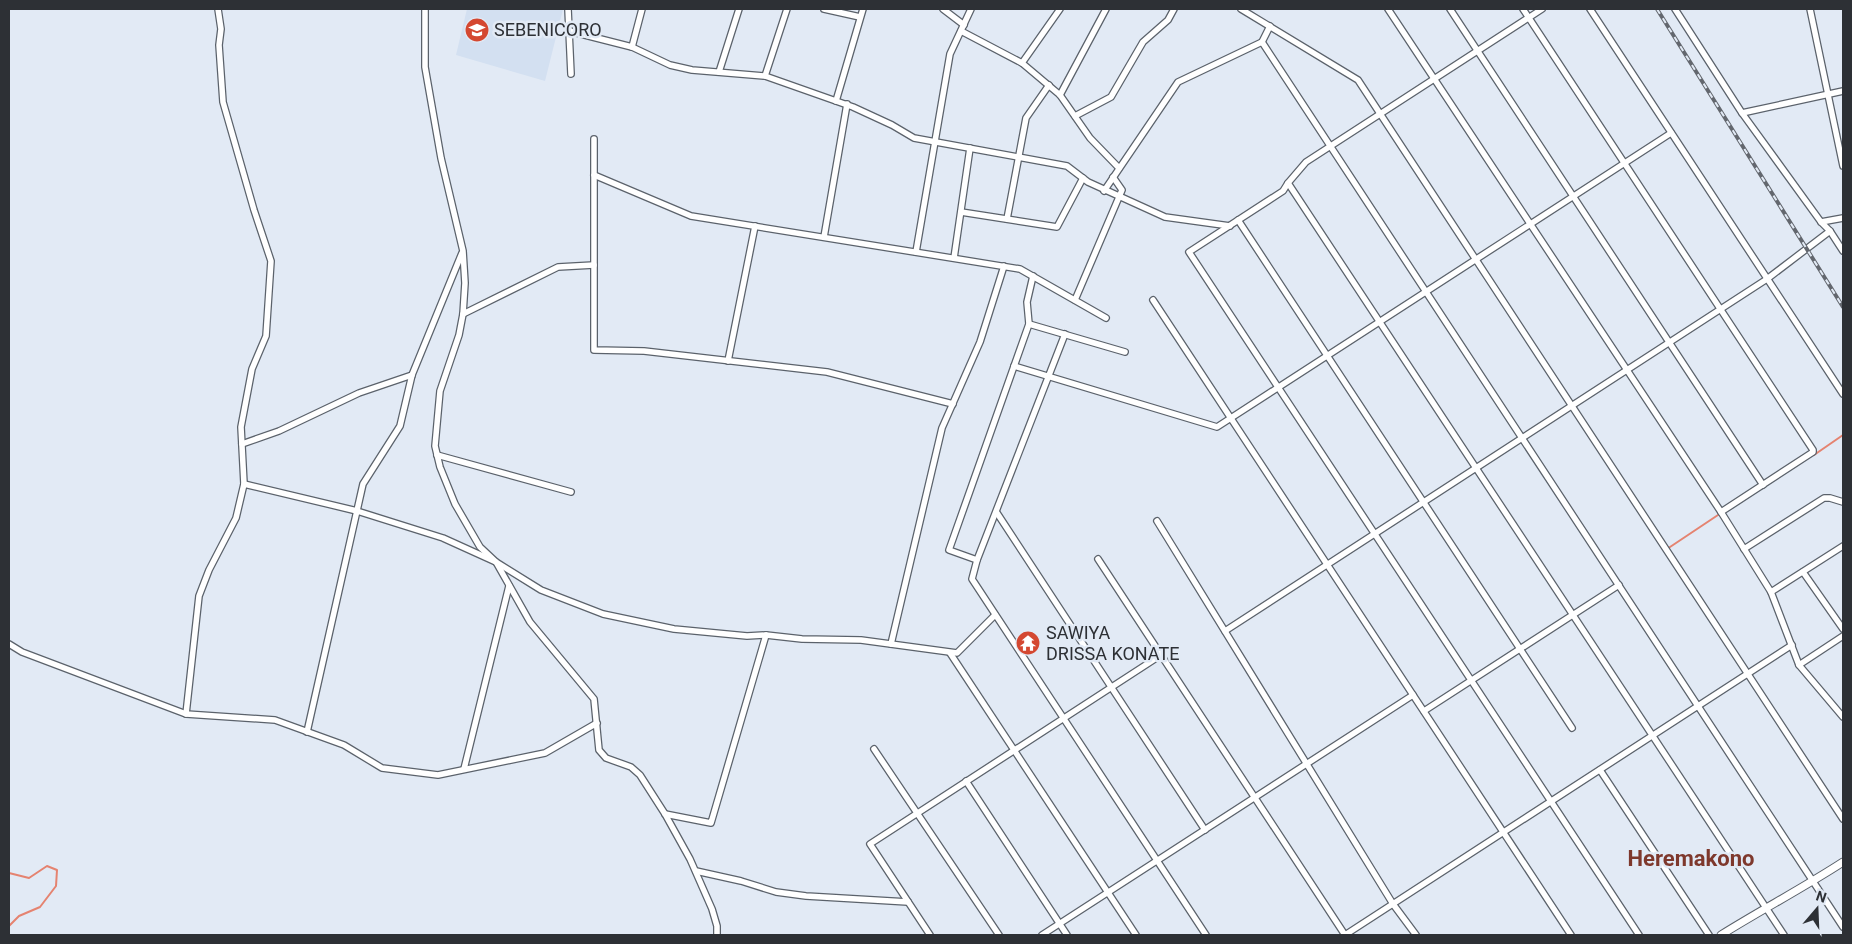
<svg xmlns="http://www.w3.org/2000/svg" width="1852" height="944" font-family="Roboto,sans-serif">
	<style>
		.built { fill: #d3e0f1 }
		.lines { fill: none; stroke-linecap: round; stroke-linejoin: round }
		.stream { stroke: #e58370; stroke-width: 2 }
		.minor-casing { stroke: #5b626b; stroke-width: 8 }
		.tertiary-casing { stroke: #5b626b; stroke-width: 9 }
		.minor { stroke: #fff; stroke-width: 5.5 }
		.tertiary { stroke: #fff; stroke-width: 7 }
		.rail-casing { stroke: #63676e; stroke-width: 4 }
		.rail { stroke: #e2eaf5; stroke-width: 2; stroke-dasharray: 5.5; stroke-linecap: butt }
		.labels { text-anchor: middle; stroke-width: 5; stroke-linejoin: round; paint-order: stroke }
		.poi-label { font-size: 18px; fill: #2d3035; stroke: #e2eaf5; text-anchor: start }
		.district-label { font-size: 22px; font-weight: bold; fill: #7e382c; stroke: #e2eaf5 }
	</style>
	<rect width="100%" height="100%" fill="#e2eaf5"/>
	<polygon class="built" points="467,9 563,9 545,81 456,55"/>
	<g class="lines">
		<g class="stream">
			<polyline points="1814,455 1843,435"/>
			<polyline points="1667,549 1721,513"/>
			<polyline points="9,873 29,878 47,866 57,870 56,886 40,907 19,916 9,926"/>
		</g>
		<defs>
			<g id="minor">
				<polyline points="425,9 425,67 441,158 463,251 465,283 463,314 459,335 440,391 435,446 440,467 455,504 480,547 496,562 530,622 594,699 599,750 606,758 631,767 640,775 665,814 690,859 712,909 717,926 717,935"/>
				<polyline points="568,9 571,74"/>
				<polyline points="824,9 860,17"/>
				<polyline points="943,9 964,25"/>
				<polyline points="1241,9 1358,80 1843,819"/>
				<polyline points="1388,9 1721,512 1771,592 1799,665 1843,717"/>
				<polyline points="1450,9 1763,485"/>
				<polyline points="1523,9 1813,450 1813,452 1721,512"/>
				<polyline points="1542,9 1306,162 1288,183 1283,191 1189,252 1639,935"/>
				<polyline points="1590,9 1843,394"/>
				<polyline points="1675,9 1742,113 1821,222 1830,231 1843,251"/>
				<polyline points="1810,9 1843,166"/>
				<polyline points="569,31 632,47 670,65 692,70 765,76 853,107 892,125 914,138 1067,166 1088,182 1165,217 1230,226"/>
				<polyline points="961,31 1022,63 1060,95 1090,138 1119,168"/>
				<polyline points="1262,42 1843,927"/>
				<polyline points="632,47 642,9"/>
				<polyline points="1022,63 1060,9"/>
				<polyline points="719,72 739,9"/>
				<polyline points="765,76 787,9"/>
				<polyline points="1060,95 1106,9"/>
				<polyline points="836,101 863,9"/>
				<polyline points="1742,113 1843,91"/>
				<polyline points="1075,116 1111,97 1143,42 1168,20 1174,9"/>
				<polyline points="594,139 594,350 644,351 827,372 953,404"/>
				<polyline points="594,175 691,216 1020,269 1106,318"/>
				<polyline points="1288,183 1784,935"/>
				<polyline points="1104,191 1178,82 1262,42 1270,26"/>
				<polyline points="961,212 1057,227 1083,178"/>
				<polyline points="1007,219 1026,118 1049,85"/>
				<polyline points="1238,220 1572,728"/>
				<polyline points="1821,222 1843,218"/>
				<polyline points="824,237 847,104"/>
				<polyline points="916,252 950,54 971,9"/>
				<polyline points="954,258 970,148"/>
				<polyline points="1075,300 1122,190 1113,177"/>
				<polyline points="1153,300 1571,935"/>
				<polyline points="463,314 558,267 594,265"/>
				<polyline points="1029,324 1125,352"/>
				<polyline points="1065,334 977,560 972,579 1206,935"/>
				<polyline points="728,361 755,226"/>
				<polyline points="1014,366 1217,427 1671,133"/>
				<polyline points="242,444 279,431 359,393 412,375"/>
				<polyline points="437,455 571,492"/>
				<polyline points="244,484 357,511 443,538 496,562 541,590 603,614 674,629 747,636 766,635 802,639 861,640 957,653 995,615"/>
				<polyline points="997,513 1205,830"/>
				<polyline points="1157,521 1393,904 1416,935"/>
				<polyline points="1744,549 1824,498 1830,498 1843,502"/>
				<polyline points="1098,559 1345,935"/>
				<polyline points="977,560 949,550 1029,324 1027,302 1033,276"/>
				<polyline points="1803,572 1843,629"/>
				<polyline points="1771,592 1843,546"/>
				<polyline points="1225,631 1767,279 1830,231"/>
				<polyline points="9,644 22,652 186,714 275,720 344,745 382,768 438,775 545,753 597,723"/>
				<polyline points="891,644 942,428 980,342 1004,266"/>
				<polyline points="950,653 1136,935"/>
				<polyline points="1799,665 1843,636"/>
				<polyline points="1424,711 1619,585"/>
				<polyline points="186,714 199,596 209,570 236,518 244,484 241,427 252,369 266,336 271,261 254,210 223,102 219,45 221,29 218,9"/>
				<polyline points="307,732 363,484 400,426 412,375 462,253"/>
				<polyline points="874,749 999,935"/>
				<polyline points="464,769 509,586"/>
				<polyline points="1600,770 1709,935"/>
				<polyline points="966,781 1067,935"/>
				<polyline points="665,814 711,823 766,635"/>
				<polyline points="696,871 741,881 776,892 806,896 908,902"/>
				<polyline points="930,935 870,844 1161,655"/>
				<polyline points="1042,935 1413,695"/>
				<polyline points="1345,935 1792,645"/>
			</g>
			<path id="tertiary" d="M1721 935C1761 910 1803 888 1843 862"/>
		</defs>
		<use href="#minor" class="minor-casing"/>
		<use href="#tertiary" class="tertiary-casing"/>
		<use href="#minor" class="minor"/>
		<use href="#tertiary" class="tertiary"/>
		<defs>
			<polyline id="rail" points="1657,9 1843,307"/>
		</defs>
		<use href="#rail" class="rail-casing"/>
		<use href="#rail" class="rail"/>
	</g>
	<defs>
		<symbol id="school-disc" viewBox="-11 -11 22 22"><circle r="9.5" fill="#d44831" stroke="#e2eaf5"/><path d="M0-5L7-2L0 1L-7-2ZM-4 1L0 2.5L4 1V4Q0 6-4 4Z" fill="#fff"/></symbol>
		<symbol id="temple-disc" viewBox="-11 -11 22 22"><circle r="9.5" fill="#d44831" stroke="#e2eaf5"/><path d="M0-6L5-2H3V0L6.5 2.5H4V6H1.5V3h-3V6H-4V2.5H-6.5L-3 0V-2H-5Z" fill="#fff"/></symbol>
	</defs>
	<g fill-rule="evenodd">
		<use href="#school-disc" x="463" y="16" width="28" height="28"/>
		<use href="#temple-disc" x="1014" y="629" width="28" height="28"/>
	</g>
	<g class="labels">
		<g class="poi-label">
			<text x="494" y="36">SEBENICORO</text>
			<text x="1046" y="639">SAWIYA<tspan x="1046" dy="21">DRISSA KONATE</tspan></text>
		</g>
		<g class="district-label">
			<text x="1691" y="866">Heremakono</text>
		</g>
	</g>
	<rect width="1852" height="944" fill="none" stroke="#2d3035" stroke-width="20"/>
	<g transform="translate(1817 909) rotate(19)" stroke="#e2eaf5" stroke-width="4" paint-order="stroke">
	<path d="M0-4L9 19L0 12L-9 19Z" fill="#2d3035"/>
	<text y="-8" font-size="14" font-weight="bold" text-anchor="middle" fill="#2d3035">N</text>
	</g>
</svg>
